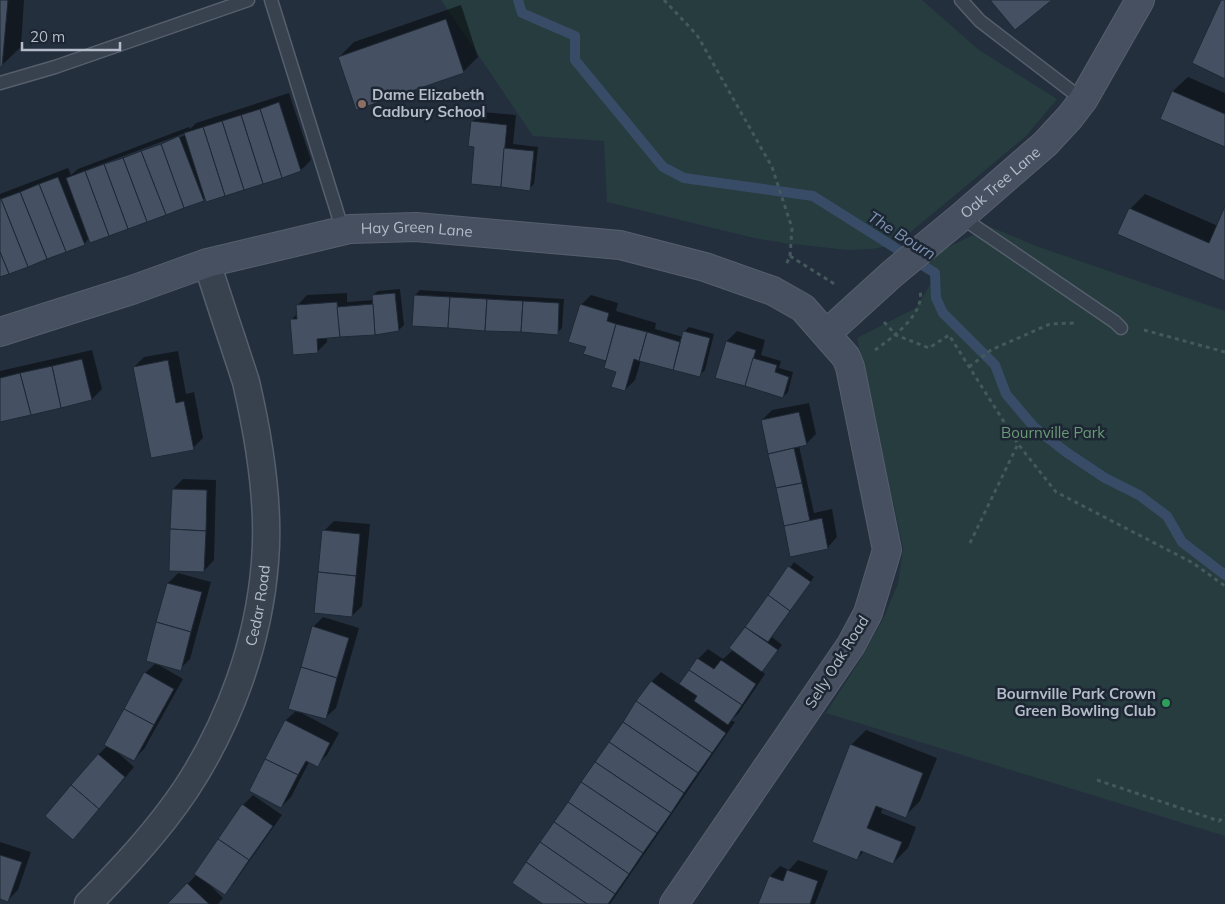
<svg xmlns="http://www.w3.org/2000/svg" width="1225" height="904" font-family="Mulish,sans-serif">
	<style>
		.green { fill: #263c3f }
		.shadow { fill: #0007; fill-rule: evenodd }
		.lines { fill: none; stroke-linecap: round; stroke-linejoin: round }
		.stream { stroke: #394c67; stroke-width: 10 }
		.building { fill: #455162; stroke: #1f2835 }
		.lane-casing { stroke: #565f6c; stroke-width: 15 }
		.street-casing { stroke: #565f6c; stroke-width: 29 }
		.secondary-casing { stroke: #565f6c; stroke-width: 30 }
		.path { stroke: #44595c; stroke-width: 3; stroke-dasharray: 4 4; stroke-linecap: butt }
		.lane { stroke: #38414e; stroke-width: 12 }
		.street { stroke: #38414e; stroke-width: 26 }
		.secondary { stroke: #465061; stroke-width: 28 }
		.education-dot { fill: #8d6e63; stroke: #1d2633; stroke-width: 2 }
		.leisure-dot { fill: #2e9e5b; stroke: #1d2633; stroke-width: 2 }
		.labels { text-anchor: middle; stroke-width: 5; stroke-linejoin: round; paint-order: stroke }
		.poi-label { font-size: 15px; font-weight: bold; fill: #b4bcc9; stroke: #1d2633; text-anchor: start }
		.street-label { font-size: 15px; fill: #b4bcc9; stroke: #1d2633 }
		.park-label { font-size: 15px; fill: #6b9a76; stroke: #1d2633 }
		.water-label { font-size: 16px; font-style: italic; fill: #7c92b1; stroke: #1d2633 }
	</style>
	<rect width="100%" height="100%" fill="#242f3e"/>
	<g class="green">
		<polygon points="441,0 922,0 979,50 1057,99 1026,136 901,240 888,246 872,249 848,250 784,243 754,238 607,202 604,141 533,136"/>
		<polygon points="986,225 1036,246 1225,311 1225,836 826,713 860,660 884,617 898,584 903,548 857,338 916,308 930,285 931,275 926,258 975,234"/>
	</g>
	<g class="shadow">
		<polygon points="0,0 24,0 21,47 2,65 0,65"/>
		<polygon points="461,5 478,57 464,71 357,108 339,57 354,42"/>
		<polygon points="1188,77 1225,93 1225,146 1173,91"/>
		<path d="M289 93 311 160 301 170 206 197 203 200 89 238 84 244 0 276V194L68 168 71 175 78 169 189 127 190 129 196 123ZM185 133 186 135 78 175V173Z"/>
		<polygon points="482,112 516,115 513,144 538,147 534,184 529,189 476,146 472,122"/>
		<polygon points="1145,194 1218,226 1225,210 1225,279 1130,209"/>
		<polygon points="400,289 404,325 399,330 327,337 327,342 317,352 292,319 298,313 297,306 307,295 347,293 347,302 374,300 373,295 378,291"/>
		<polygon points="420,290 564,299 562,328 557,333 415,295"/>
		<polygon points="591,295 618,303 616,311 656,323 655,329 683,337 684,332 689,327 714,334 705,370 700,375 641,360 635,380 625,390 617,371 607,360 587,346 581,305"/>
		<polygon points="737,331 765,340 761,355 781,361 779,368 793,372 788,392 783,397 727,341"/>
		<polygon points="92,350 102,389 92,399 0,421 0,371"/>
		<polygon points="178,351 186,394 194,392 203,438 193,448 134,367 144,357"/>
		<polygon points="809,403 816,434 806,444 799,446 814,513 832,509 837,537 827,548 791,555 762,420 772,410"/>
		<polygon points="183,479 216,480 214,560 204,571 173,489"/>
		<polygon points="334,521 370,524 362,606 352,616 324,531"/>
		<polygon points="794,562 814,577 772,637 782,645 762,671 765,674 738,714 731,720 735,722 610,904 546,904 651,682 661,672 680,685 698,659 708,649 723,659 733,650 731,648"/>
		<polygon points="178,573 211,582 190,659 180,669 157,664 183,679 144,749 134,759 116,751 134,767 83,828 98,755 108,745 145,673 156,663 168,583"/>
		<polygon points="323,617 359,628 336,708 325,718 298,711 339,733 327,755 317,765 309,762 291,797 281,807 250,791 286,720 297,710 313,627"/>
		<polygon points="866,730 937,758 920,801 905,816 883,807 881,813 916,827 908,848 893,863 864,851 857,859 851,745"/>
		<polygon points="253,795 282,815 234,883 224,893 210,883 209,884 223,898 218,904 169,904 197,874 243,805"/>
		<polygon points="0,842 31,852 18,890 8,900 0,898"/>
		<polygon points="798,860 828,871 815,904 759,904 770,876 780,866 789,870"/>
	</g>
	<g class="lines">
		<polyline class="stream" points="518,0 522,13 575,36 575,60 663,167 684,178 813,196 935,273 936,298 943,313 995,365 1006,394 1034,427 1066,452 1105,478 1139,495 1167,516 1182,542 1225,575"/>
	</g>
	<g class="building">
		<polygon points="0,0 8,0 2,67 0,67"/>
		<polygon points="990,0 1052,0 1015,30"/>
		<polygon points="1221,0 1225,0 1225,79 1192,63"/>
		<polygon points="446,19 464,73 356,110 338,57"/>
		<polygon points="1172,91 1225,114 1225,147 1160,119"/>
		<polygon points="279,102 301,171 282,178 260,109"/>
		<polygon points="260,109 282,178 263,184 241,115"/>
		<polygon points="241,115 263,184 244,190 222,121"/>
		<polygon points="222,121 244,190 225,196 203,127"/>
		<polygon points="471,121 507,125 501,187 471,184 474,147 468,146"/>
		<polygon points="203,127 225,196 206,202 184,133"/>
		<polygon points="179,136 204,201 184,208 161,144"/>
		<polygon points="161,144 184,208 166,215 141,151"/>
		<polygon points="504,148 534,151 530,191 501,187"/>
		<polygon points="141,151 166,215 147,222 123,158"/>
		<polygon points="123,158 147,222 128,229 104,164"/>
		<polygon points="104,164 128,229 109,236 85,171"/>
		<polygon points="85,171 109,236 90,243 66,178"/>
		<polygon points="58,177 85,245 66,252 39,184"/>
		<polygon points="39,184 66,252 47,259 20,192"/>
		<polygon points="20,192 47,259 28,267 1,199"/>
		<polygon points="0,199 1,199 28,267 9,274 0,252"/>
		<polygon points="1225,206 1225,281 1117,234 1129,208 1209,243"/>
		<polygon points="0,252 9,274 0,277"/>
		<polygon points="395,293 399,331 375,335 372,295"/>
		<polygon points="414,295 450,297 448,328 412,326"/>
		<polygon points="450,297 487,299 485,331 448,328"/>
		<polygon points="487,299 523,301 521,332 485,331"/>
		<polygon points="523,301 559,303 558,335 521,332"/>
		<polygon points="337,302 340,337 317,339 318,353 293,355 290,319 297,319 296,305"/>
		<polygon points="373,304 375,335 340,337 337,307"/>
		<polygon points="580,304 609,313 607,321 616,324 606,361 583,354 586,347 568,342"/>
		<polygon points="616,324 647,332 639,361 634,359 625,391 611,387 616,372 604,368"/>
		<polygon points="683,331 710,338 700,377 673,370"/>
		<polygon points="647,332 680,342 673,370 639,361"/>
		<polygon points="726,341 756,350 745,386 715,378"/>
		<polygon points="753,358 777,365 775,372 789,377 783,398 745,386"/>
		<polygon points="82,359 92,400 61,408 52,366"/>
		<polygon points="168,360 176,403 184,401 194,450 151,458 133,367"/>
		<polygon points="52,366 61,408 31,415 20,373"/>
		<polygon points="20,373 31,415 0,422 0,378"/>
		<polygon points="799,412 807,445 768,454 761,420"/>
		<polygon points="794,448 802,483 776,488 768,454"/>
		<polygon points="802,483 810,521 784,526 776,488"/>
		<polygon points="172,489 207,490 206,531 170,529"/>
		<polygon points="822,518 828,549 790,557 784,526"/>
		<polygon points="170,529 206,531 204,572 169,571"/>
		<polygon points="322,530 360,534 356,576 318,572"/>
		<polygon points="788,566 811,582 790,611 768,595"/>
		<polygon points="318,572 356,576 352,617 314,613"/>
		<polygon points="167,583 202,592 191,632 156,622"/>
		<polygon points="768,595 790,611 768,642 745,627"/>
		<polygon points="156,622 191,632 181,671 146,661"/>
		<polygon points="312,626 349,638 337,678 301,667"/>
		<polygon points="745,627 778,650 762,672 729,648"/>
		<polygon points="697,658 714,669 721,660 756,684 742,705 689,670"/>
		<polygon points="301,667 337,678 326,719 288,709"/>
		<polygon points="689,670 742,705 728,725 694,701 697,696 679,684"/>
		<polygon points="144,672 174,689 154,725 124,709"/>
		<polygon points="651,681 726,733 712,753 636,701"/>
		<polygon points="636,701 712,753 698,773 623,722"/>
		<polygon points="124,709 154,725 134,761 104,745"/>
		<polygon points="285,720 330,743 318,767 306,761 298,775 265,759"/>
		<polygon points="623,722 698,773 684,793 609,742"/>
		<polygon points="609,742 684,793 671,813 595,762"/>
		<polygon points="850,744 923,773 906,818 876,806 867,828 902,842 893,864 861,851 857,860 812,842"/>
		<polygon points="98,754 125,777 99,809 71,785"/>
		<polygon points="265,759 298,775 281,808 249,791"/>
		<polygon points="595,762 671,813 657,833 581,782"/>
		<polygon points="581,782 657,833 643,853 568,802"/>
		<polygon points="71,785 99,809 73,840 45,816"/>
		<polygon points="568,802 643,853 629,874 554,822"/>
		<polygon points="242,804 273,826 249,860 218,839"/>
		<polygon points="554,822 629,874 615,894 540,842"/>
		<polygon points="218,839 249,860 225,895 194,874"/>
		<polygon points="540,842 615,894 608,904 587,904 526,862"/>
		<polygon points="0,855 22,862 8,902 0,899"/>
		<polygon points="526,862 587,904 543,904 512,883"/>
		<polygon points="787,870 818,881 810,904 758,904 769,876 783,881"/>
		<polygon points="187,883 209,904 167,904"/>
	</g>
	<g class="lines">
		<defs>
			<g id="lane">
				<polyline points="271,0 343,231"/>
				<polyline points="961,0 980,21 1083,100"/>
				<polyline points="0,83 55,67 248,0"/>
				<polyline points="961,217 1115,322 1121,328"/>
			</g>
			<g id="street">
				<path id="s1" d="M88 904C123 868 158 831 186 789 230 722 259 641 265 562 270 504 259 438 246 382 242 369 237 355 233 342 224 316 216 290 207 263"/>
			</g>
			<g id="secondary">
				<path id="s2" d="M0 332 132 290 207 263 350 229 416 227 620 245 705 267 773 291 803 308 846 357 850 367 887 550 868 613 851 645 674 904"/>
				<path id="s3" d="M826 334 892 274 961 217 1045 144 1070 117 1083 100 1140 0"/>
			</g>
		</defs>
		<use href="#lane" class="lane-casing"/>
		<use href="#street" class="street-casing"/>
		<use href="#secondary" class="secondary-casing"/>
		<g class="path">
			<polyline points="664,0 697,35 772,167 792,228 790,256 786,265"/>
			<polyline points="790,256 836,285"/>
			<polyline points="884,322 896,335 929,348 949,335 1018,444 1056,492 1193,563 1225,586"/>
			<polyline points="1144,330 1225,352"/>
			<path d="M875 350C892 338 925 314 920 291"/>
			<polyline points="969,367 991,350 1050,324 1074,323"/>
			<polyline points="970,543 1018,444"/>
			<polyline points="1097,780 1219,821 1225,816"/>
		</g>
		<use href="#lane" class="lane"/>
		<use href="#street" class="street"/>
		<use href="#secondary" class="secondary"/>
	</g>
	<circle class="education-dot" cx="362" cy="104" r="5"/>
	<circle class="leisure-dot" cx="1166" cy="703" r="5"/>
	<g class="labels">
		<g class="poi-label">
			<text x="372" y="100">Dame Elizabeth<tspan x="372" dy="17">Cadbury School</tspan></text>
			<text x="1156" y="699" text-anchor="end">Bournville Park Crown<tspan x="1156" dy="17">Green Bowling Club</tspan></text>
		</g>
		<g class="street-label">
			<text dy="5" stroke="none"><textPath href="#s3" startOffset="231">Oak Tree Lane</textPath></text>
			<text dy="5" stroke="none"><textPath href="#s2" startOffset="432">Hay Green Lane</textPath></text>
			<text dy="5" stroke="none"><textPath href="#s1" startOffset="350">Cedar Road</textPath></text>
			<text transform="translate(837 662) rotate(-58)" y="5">Selly Oak Road</text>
		</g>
		<g class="park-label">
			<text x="1053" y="438">Bournville Park</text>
		</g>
		<g class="water-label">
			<text transform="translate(902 235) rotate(32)" y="6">The Bourn</text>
		</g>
	</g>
	<path d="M22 42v8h98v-8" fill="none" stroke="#b4bcc9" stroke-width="2.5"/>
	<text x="30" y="42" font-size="15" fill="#b4bcc9" stroke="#1d2633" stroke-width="4" paint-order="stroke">20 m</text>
</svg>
